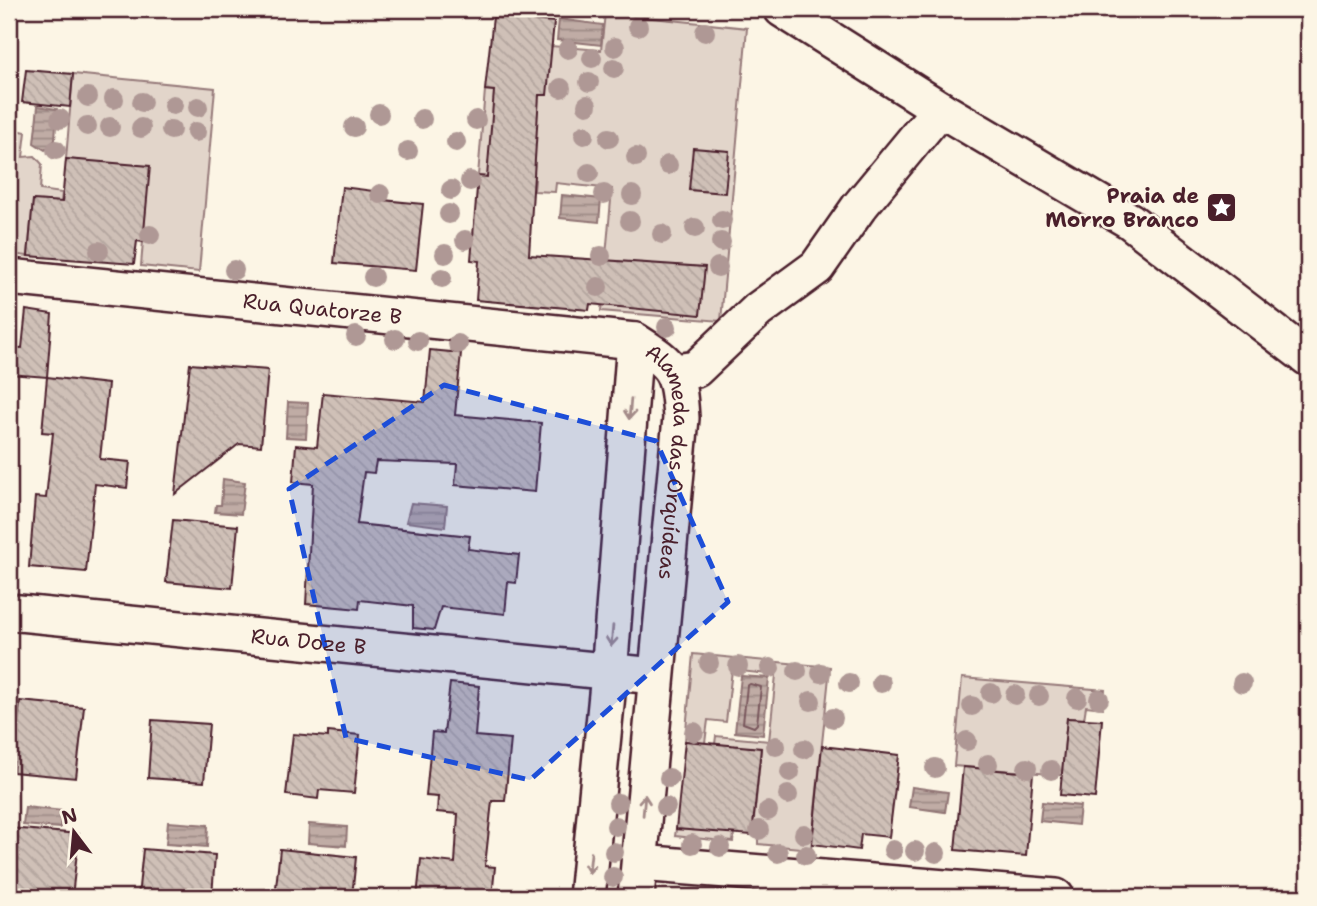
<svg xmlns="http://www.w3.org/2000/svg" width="1317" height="906" font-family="'Shantell Sans',sans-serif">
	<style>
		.garden { fill: #e2d5ca; stroke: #967a7a; stroke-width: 2 }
		.water { fill: url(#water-rules); stroke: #917474; stroke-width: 2 }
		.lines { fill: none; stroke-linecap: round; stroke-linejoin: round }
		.shore { stroke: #79575c; stroke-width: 2 }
		.building { fill: url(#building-back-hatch); stroke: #4a1f2b; stroke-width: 2 }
		.minor-casing { stroke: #4a1f2b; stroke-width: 40 }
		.minor { stroke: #fcf5e5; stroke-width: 35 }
		.tree { fill: #af9895 }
		.oneway { stroke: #a38a88 }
		.marked { fill: #1d4ed8; fill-opacity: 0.2; stroke: #1d4ed8; stroke-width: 5; stroke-dasharray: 14 9; stroke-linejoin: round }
		.labels { text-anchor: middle; stroke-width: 5; stroke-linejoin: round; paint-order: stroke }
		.poi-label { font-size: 21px; font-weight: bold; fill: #4a1f2b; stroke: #fcf5e5; text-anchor: end }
		.street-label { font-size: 21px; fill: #4a1f2b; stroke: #fcf5e5 }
	</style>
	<defs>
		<pattern id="water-rules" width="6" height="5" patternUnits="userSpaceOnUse" patternTransform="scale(1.75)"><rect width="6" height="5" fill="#c0aca5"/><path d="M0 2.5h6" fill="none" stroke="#9e8b87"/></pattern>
		<pattern id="building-back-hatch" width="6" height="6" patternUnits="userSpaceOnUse" patternTransform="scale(1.75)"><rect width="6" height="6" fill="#cfc0b7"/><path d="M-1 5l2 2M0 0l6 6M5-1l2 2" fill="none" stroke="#b3a59e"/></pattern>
	</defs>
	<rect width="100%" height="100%" fill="#fcf5e5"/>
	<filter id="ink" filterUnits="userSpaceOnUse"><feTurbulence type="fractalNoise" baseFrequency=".0143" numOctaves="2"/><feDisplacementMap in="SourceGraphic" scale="14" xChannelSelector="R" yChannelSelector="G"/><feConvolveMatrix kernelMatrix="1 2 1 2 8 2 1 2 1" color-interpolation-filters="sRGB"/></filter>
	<g filter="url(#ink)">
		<g class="garden">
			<polygon points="605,13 747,28 721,321 601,311 612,189 556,183 555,192 534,191 535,180 478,176 485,90 546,95 551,46 601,50"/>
			<polygon points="73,74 215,88 199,272 141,266 149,167 66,159"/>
			<polygon points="16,130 26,132 23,157 35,156 42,164 40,190 62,193 61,202 33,200 28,256 9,254 9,133"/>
			<polygon points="693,654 830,667 811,849 758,844 758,835 734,833 733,842 675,836 676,829 699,830 701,815 754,819 761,749 715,744 716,736 769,741 776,675 732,670 726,722 708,720 705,743 685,741"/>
			<polygon points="962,678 1105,690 1103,708 1086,706 1084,719 1067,718 1062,775 954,766"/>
		</g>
		<g class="water">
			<polygon points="559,19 603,25 601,45 557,40"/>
			<polygon points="38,106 57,109 55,140 45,150 34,143"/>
			<polygon points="562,195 601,199 599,222 560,218"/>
			<polygon points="288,402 308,403 306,438 286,437"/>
			<polygon points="223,479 245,482 241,514 215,512 216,505 221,505"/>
			<polygon points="411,503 447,506 445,527 406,522"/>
			<polygon points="741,676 769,678 763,735 735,732"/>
			<polygon points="912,787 948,792 945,812 909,807"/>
			<polygon points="1042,802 1080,806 1078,825 1040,821"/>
			<polygon points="25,807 62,811 60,828 23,825"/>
			<polygon points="168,822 208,825 207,847 166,844"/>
			<polygon points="309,824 347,827 346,846 308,843"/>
		</g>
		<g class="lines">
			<polygon class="shore" points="750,684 761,687 757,724 754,727 743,723 747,686"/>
		</g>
		<g class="building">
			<polygon points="493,17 554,22 547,95 539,95 529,255 705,267 700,315 590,304 589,310 476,300 479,261 471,260 478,176 487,177 494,91 485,90"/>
			<polygon points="26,70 73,74 70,107 22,102"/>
			<polygon points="693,148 729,151 725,193 689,190"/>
			<polygon points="66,159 150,166 143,242 137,241 134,264 28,256 33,200 62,202"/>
			<polygon points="342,187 374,191 373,199 423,204 416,270 334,263"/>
			<polygon points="26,310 52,314 47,377 9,374 9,347 22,348"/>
			<polygon points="430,350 461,353 455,415 541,423 535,492 455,485 457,464 376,461 374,473 364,472 357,524 470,536 468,549 519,555 516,583 508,582 505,614 441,607 434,630 413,628 413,606 360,600 359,609 306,604 313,484 293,482 296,445 317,447 323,393 425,402"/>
			<polygon points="190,364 268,370 261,446 239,444 175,494"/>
			<polygon points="47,377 108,384 100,459 130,462 127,488 95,484 86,572 29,567 35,497 46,498 53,433 42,432"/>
			<polygon points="173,520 238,526 232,588 166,582"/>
			<polygon points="450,683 479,686 475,736 511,739 505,801 492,801 485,866 495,867 492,897 417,897 421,859 455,863 458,814 437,812 438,797 426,796 432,732 444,733"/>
			<polygon points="20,701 84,707 76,778 13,772"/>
			<polygon points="1067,718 1102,720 1095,798 1060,795"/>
			<polygon points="152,720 209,724 204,782 148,778"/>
			<polygon points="328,732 360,735 354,793 319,790 318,799 286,795 293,734 328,737"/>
			<polygon points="685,741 761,748 752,835 676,829"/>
			<polygon points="822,746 899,755 889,837 861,834 859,850 812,844"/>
			<polygon points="963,767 1033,773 1026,856 955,850"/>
			<polygon points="9,828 79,834 72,897 9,897"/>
			<polygon points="143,849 215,855 212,897 138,897"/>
			<polygon points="280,849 356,857 352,897 275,897"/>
		</g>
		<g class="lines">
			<defs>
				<g id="minor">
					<polyline points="940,109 1130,221 1308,358"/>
					<path id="s1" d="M9 277 635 341C675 366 678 371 681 418L636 897"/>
					<polyline points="675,372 696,369 758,310 817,267 859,207 940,109 782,9"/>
					<path id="s2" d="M9 612 655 676"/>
					<polyline points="640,863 1056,897"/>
					<polyline points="587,897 609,674 635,341"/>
				</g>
			</defs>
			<use href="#minor" class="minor-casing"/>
			<use href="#minor" class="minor"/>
		</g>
		<g class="tree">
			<circle cx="638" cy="26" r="10"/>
			<circle cx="705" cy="32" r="10"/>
			<circle cx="615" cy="47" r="10"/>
			<circle cx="568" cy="49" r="10"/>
			<circle cx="592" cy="58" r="10"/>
			<circle cx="614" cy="68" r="10"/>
			<circle cx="589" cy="82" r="10"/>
			<circle cx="561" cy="88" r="10"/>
			<circle cx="88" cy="97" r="10"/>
			<circle cx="114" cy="99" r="10"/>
			<circle cx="142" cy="102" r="10"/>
			<circle cx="173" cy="105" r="10"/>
			<circle cx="587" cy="105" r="10"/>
			<circle cx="198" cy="107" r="10"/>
			<circle cx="379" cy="114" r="10"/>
			<circle cx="60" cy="119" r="10"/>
			<circle cx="422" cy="119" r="10"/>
			<circle cx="476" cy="120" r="10"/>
			<circle cx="87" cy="126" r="10"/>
			<circle cx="110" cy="127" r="10"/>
			<circle cx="354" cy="127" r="10"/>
			<circle cx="141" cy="128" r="10"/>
			<circle cx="171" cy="130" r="10"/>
			<circle cx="196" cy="132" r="10"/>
			<circle cx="584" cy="135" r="10"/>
			<circle cx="609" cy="138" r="10"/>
			<circle cx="456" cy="142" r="10"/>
			<circle cx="56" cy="150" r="10"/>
			<circle cx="408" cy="151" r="10"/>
			<circle cx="636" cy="157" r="10"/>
			<circle cx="668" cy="165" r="10"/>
			<circle cx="589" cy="173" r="10"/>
			<circle cx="470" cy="181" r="10"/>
			<circle cx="451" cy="190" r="10"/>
			<circle cx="380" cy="194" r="10"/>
			<circle cx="604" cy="194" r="10"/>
			<circle cx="632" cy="195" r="10"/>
			<circle cx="449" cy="214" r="10"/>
			<circle cx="722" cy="220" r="10"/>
			<circle cx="630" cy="221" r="10"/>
			<circle cx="695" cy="228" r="10"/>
			<circle cx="662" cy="234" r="10"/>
			<circle cx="150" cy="235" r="10"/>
			<circle cx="465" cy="240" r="10"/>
			<circle cx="721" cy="242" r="10"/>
			<circle cx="99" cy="251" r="10"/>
			<circle cx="445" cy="254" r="10"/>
			<circle cx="601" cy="256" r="10"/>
			<circle cx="718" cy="267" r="10"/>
			<circle cx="234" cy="270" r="10"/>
			<circle cx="373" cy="277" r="10"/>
			<circle cx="442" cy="278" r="10"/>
			<circle cx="598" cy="287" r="10"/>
			<circle cx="667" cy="327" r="10"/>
			<circle cx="356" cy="336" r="10"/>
			<circle cx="395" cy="339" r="10"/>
			<circle cx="418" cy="341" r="10"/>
			<circle cx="458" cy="344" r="10"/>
			<circle cx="709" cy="663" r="10"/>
			<circle cx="738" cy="666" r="10"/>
			<circle cx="770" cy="668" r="10"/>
			<circle cx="797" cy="671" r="10"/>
			<circle cx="821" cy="673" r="10"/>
			<circle cx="849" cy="683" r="10"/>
			<circle cx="881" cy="683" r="10"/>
			<circle cx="1242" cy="683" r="10"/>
			<circle cx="991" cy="693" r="10"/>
			<circle cx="1015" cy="695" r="10"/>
			<circle cx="1039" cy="696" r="10"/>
			<circle cx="1077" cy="698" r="10"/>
			<circle cx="1099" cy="699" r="10"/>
			<circle cx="811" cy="701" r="10"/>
			<circle cx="972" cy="706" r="10"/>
			<circle cx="833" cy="718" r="10"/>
			<circle cx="694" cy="732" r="10"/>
			<circle cx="967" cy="741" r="10"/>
			<circle cx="776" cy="746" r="10"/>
			<circle cx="804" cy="749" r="10"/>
			<circle cx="988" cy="764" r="10"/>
			<circle cx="935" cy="768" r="10"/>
			<circle cx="1027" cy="768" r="10"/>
			<circle cx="1051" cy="770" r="10"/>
			<circle cx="790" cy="772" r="10"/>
			<circle cx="669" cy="778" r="10"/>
			<circle cx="788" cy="795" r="10"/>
			<circle cx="618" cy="803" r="10"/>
			<circle cx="666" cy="807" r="10"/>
			<circle cx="768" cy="811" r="10"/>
			<circle cx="616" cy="826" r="10"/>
			<circle cx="759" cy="830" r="10"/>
			<circle cx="804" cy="834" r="10"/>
			<circle cx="692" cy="844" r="10"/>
			<circle cx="720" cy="847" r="10"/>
			<circle cx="893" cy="850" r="10"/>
			<circle cx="915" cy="851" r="10"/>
			<circle cx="614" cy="852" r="10"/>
			<circle cx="778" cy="853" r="10"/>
			<circle cx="936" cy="853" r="10"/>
			<circle cx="806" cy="855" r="10"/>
			<circle cx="613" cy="877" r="10"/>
		</g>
		<defs><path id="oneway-shaft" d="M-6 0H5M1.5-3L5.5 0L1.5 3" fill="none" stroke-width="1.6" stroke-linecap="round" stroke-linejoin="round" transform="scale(1.75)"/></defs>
		<g class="oneway">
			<use href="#oneway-shaft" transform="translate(630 409) rotate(95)"/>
			<use href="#oneway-shaft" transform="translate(612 636) rotate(95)"/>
			<use href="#oneway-shaft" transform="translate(644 805) rotate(-85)"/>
			<use href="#oneway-shaft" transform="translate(590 863) rotate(96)"/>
		</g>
	</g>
	<path class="marked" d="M444 385 656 441 728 602 530 780 346 738 289 489Z"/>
	<defs>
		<symbol id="sight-square" viewBox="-11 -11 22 22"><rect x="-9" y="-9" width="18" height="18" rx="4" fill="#4a1f2b" stroke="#fcf5e5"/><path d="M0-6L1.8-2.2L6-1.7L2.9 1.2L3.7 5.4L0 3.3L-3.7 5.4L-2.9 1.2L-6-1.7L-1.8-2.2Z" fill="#fff"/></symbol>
	</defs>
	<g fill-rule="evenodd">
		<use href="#sight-square" x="1204" y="190" width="35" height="35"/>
	</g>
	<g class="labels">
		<g class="poi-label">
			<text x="1199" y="203">Praia de<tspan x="1199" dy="24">Morro Branco</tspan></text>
		</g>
		<g class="street-label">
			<text dy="7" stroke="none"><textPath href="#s1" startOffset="315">Rua Quatorze B</textPath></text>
			<text dy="7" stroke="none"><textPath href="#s1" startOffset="766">Alameda das Orquídeas</textPath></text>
			<text dy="7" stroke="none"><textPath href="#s2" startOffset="301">Rua Doze B</textPath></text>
		</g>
	</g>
	<rect width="1317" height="906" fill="none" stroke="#fcf5e5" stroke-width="35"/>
	<rect x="18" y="18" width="1282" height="871" fill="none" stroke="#4a1f2b" stroke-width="2.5" filter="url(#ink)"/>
	<g transform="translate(74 832) rotate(344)" stroke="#fcf5e5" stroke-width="5" paint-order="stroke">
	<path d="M0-5L12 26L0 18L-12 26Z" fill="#4a1f2b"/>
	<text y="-10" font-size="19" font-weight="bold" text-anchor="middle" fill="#4a1f2b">N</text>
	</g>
</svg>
